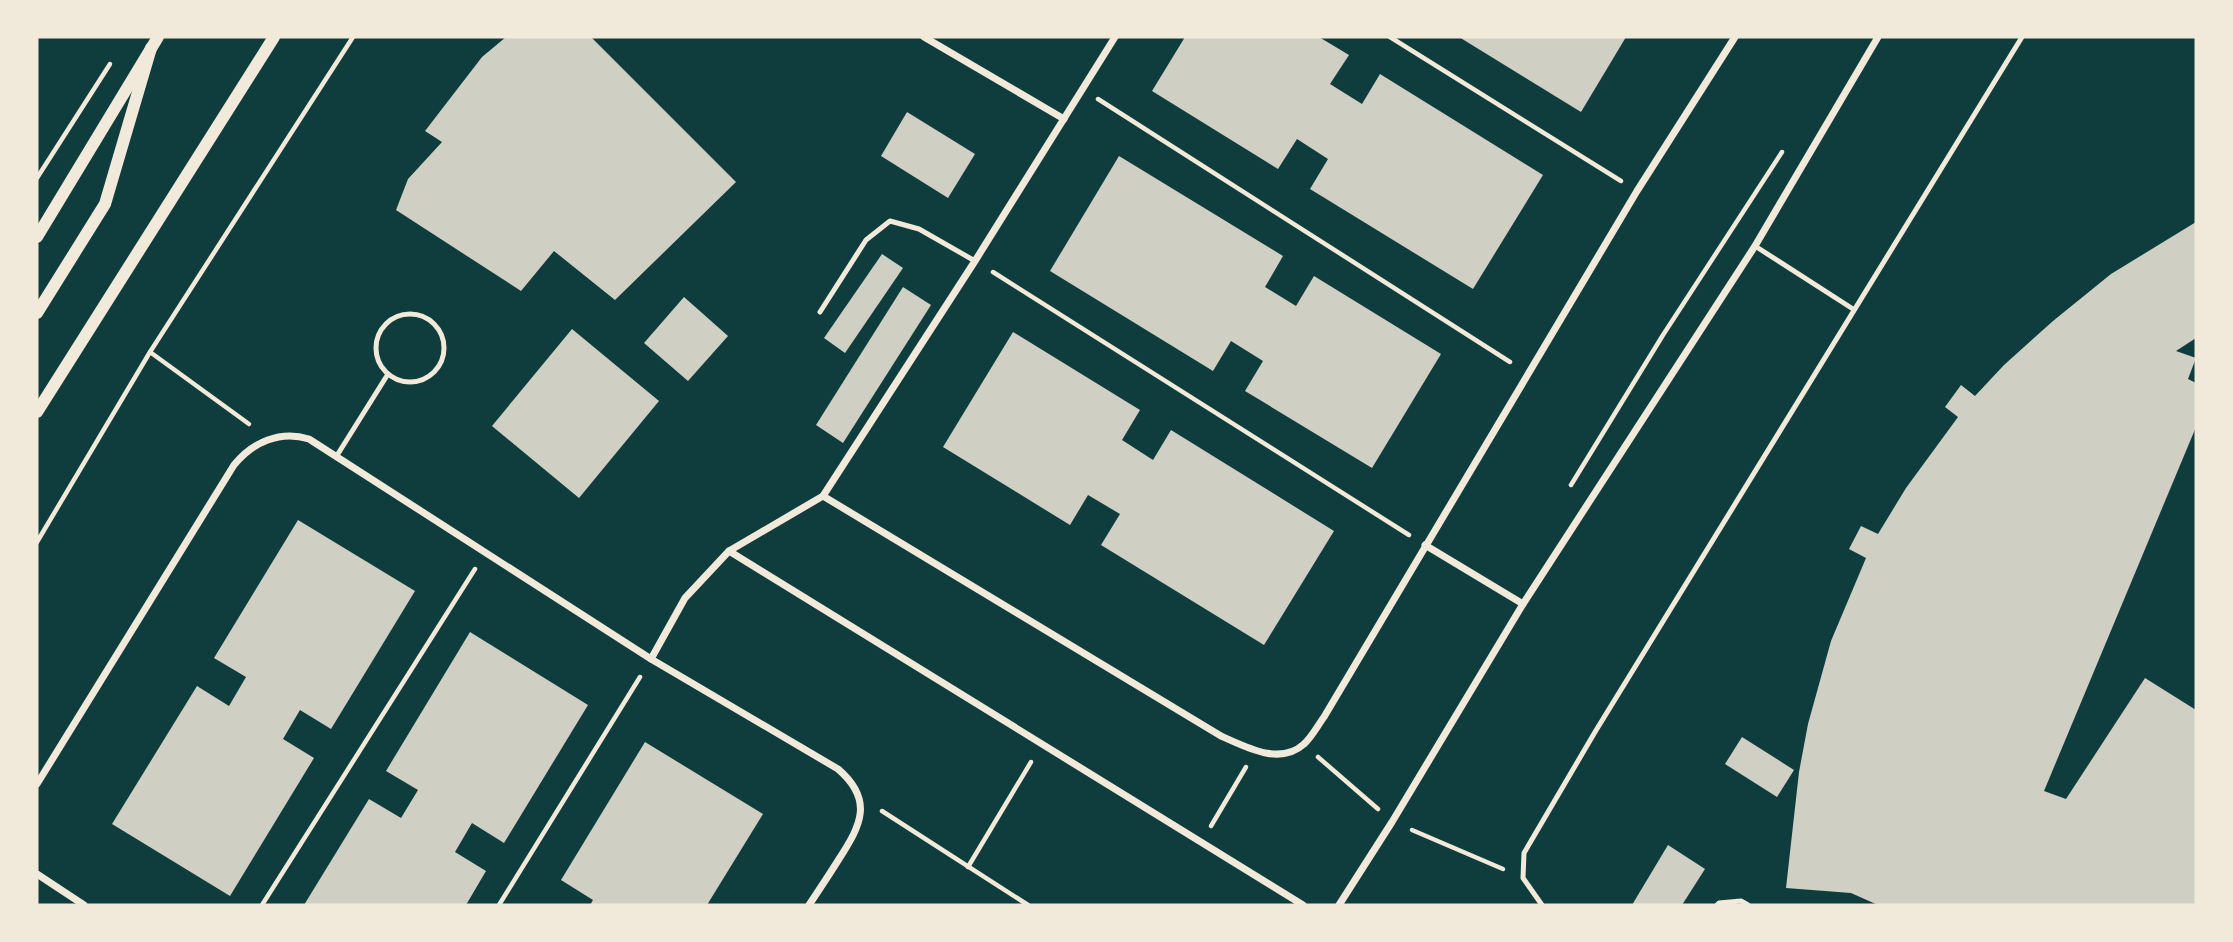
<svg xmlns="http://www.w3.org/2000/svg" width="2233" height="942" font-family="Bitter,serif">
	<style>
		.building { fill: #cfcfc3 }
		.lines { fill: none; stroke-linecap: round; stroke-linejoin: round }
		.path { stroke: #f1e9da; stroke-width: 4.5 }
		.service { stroke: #f1e9da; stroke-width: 5 }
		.minor { stroke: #f1e9da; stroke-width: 7 }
		.tertiary { stroke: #f1e9da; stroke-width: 12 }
	</style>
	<rect width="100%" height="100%" fill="#0f3d3e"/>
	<g class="building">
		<polygon points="506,37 591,37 736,182 615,300 554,251 521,291 396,210 408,179 442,142 425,131 482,57"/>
		<polygon points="1185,37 1319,37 1349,55 1330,84 1362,104 1380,74 1543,175 1473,289 1310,189 1328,159 1297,139 1278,169 1152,91"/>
		<polygon points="1459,37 1626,37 1581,112"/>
		<polygon points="907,112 975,154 948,198 881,156"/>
		<polygon points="1119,156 1283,256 1265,287 1296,306 1314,276 1441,354 1372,468 1245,391 1263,361 1231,341 1213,371 1050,271"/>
		<polygon points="2196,222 2196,338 2176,351 2196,358 2188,379 2196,383 2196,427 2044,791 2066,799 2145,678 2196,710 2196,905 1878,905 1851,893 1786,888 1799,772 1808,724 1831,641 1866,558 1849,549 1861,526 1878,534 1906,488 1958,417 1945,407 1961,385 1975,396 2004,365 2053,321 2111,274"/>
		<polygon points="882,254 903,268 845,353 824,338"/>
		<polygon points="903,287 931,305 843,443 816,425"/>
		<polygon points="684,297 728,336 688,381 644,343"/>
		<polygon points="572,329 659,401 579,498 492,426"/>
		<polygon points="1013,332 1140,410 1122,440 1153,460 1171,430 1334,531 1264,645 1101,545 1120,514 1088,495 1070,525 943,447"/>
		<polygon points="298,520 415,591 331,729 300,710 283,739 314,758 230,896 112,824 197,686 229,706 246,677 214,658"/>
		<polygon points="470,632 588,705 504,843 472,823 455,852 486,871 466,905 304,905 369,799 401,818 418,790 386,771"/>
		<polygon points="1742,737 1794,770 1777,797 1725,764"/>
		<polygon points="645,742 763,814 707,905 590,905 593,900 561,880"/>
		<polygon points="1668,845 1705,869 1682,905 1632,905"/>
	</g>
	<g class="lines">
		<g class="path">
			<polyline points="1390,37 1621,181"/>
			<polyline points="1098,99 1510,362"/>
			<polyline points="37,178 110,64"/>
			<polyline points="993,272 1409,535"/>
			<polyline points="150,352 249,424"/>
			<polyline points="1571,485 1663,335 1782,152"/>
			<polyline points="37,542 150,352 353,37"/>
			<polyline points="1318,757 1378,809"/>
			<polyline points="882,811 1028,905"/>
			<polyline points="1211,826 1246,767"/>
			<polyline points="1412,830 1503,869"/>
			<polyline points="968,867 1031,762"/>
			<polyline points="262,905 475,569"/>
			<polyline points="499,905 640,677"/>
		</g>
		<g class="service">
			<polyline points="1755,246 1853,309"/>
			<polyline points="820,312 866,240 890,221 919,229 975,261"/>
			<circle cx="410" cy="348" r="34"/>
			<polyline points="336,457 388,374"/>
			<polyline points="1542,905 1523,878 1524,853 1595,732 2022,37"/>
			<polyline points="1717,905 1719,903 1741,901 1748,905"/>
		</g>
		<g class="minor">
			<polyline points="924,37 1064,119"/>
			<path d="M823 496 1221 736C1246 747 1280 766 1304 744 1312 737 1318 725 1324 717L1637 191 1735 37"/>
			<polyline points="1425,545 1523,604"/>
			<polyline points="729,551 1303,905"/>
			<polyline points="651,659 685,598 729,551 823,496 975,261 1115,37"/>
			<path d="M37 784 234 465C253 442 280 430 309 439L651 659 838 769C874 800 861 825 839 859 829 875 819 890 809 905"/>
			<polyline points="37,874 84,905"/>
			<polyline points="1339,905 1392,822 1523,604 1755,246 1878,37"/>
		</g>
		<g class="tertiary">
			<polyline points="37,237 158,37"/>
			<polyline points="37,313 105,204 151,48"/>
			<polyline points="37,412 274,37"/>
		</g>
	</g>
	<rect width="2233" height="942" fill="none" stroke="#f1e9da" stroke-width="77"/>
</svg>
